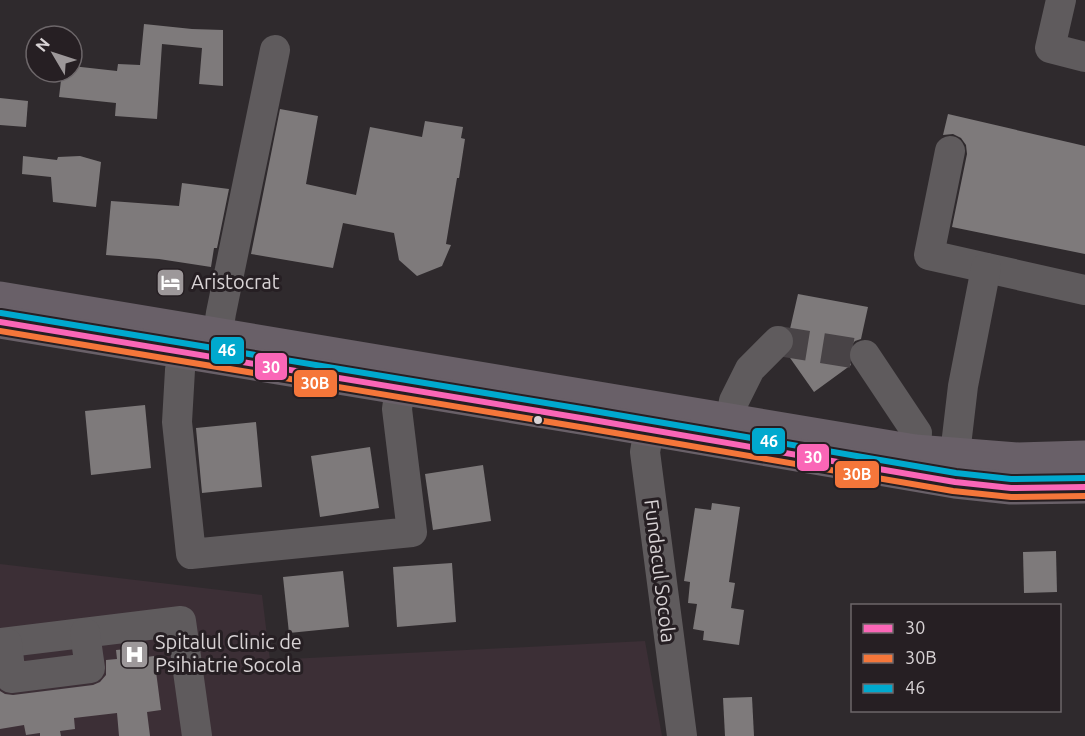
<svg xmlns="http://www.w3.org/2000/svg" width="1085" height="736" font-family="Ubuntu,sans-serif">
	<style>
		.built { fill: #3c2f36 }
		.building { fill: #7e7a7b }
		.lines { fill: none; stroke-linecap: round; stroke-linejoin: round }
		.minor-tunnel { stroke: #484346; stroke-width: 30; stroke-dasharray: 30 15; stroke-linecap: butt }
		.minor { stroke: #5f5b5d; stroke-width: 30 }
		.major { stroke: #696068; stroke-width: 33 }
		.bus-1-casing { stroke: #261f23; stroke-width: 10 }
		.bus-2-casing { stroke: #261f23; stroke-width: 10 }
		.bus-3-casing { stroke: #261f23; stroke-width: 10 }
		.bus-1 { stroke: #fa66b7; stroke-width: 6 }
		.bus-2 { stroke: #f5763a; stroke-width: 6 }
		.bus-3 { stroke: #00a9ce; stroke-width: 6 }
		.bus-dot { fill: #d8d3d5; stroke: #261f23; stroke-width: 2 }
		.labels { text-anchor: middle; stroke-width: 6; stroke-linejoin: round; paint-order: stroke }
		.poi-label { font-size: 20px; fill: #d8d3d5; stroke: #261f23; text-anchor: start }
		.street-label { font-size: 20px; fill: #d8d3d5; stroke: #261f23 }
		.line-badge { stroke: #261f23; stroke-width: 2 }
		.badge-label { font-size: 16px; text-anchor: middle; font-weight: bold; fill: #fff }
	</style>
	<rect width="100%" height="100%" fill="#2f2a2d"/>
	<polygon class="built" points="0,564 262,595 270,660 645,641 662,736 0,736"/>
	<g class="building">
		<polygon points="144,24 192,29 223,30 223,86 199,84 202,48 162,44 157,119 115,116 116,103 59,97 62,72 72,72 72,66 117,71 118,64 140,65"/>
		<polygon points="0,98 28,101 26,127 0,125"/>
		<polygon points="280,109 318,116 306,184 356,195 370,127 422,137 425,121 463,127 461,138 465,139 459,178 457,178 446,244 451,245 442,266 417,276 399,260 394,233 343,223 333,268 251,254"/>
		<polygon points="948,114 1085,146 1085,254 952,227 967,154 966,145 961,138 953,134 943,135"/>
		<polygon points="23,156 57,160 58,157 80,156 101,162 96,207 53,202 51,177 22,174"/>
		<polygon points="182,183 229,189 217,248 214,248 211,267 159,259 106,255 111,201 179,206"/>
		<polygon points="798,294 868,307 861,339 855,341 849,348 848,357 851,365 814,392 788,355 795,345 794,336 790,329"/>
		<polygon points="145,405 151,468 91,475 85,411"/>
		<polygon points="256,422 262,487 202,493 196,428"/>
		<polygon points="370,447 379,508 320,517 311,456"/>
		<polygon points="483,465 491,521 433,530 425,474"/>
		<polygon points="712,503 740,507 729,582 735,583 731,608 744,610 739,645 703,640 704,631 693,629 697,604 688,603 690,582 684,581 695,508 711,510"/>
		<polygon points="1056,551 1057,592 1024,593 1023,552"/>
		<polygon points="452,563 456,622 397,627 393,567"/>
		<polygon points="343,571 349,627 289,633 283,577"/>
		<polygon points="138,648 139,658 154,656 161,710 147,712 150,736 119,736 117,713 74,718 75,729 60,731 61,736 40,736 40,733 26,735 24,725 0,729 0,691 5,694 13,695 93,685 100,682 106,675 106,660 117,659 116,650"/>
		<polygon points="752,697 754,736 725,736 723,698"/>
	</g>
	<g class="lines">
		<polyline class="minor-tunnel" points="778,341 865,355"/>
		<g class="minor">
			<polyline points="1061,0 1050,48 1085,57"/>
			<polyline points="950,151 929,255 1085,290"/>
			<polyline points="187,329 180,370 177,422 191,554 412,532 397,409 403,365"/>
			<polyline points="865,355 917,433 915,451"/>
			<polyline points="214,358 221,313 275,50"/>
			<polyline points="653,407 645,452 682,736"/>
			<polyline points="726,443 734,401 750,369 778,341"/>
			<polyline points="955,454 963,386 986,268"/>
			<polyline points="0,643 181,621 197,736"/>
			<polyline points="7,643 11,678 90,668 85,633"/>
		</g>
		<g class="major">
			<polyline points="0,298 915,451 1018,459 1085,457"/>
			<polyline points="0,322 587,419 955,482 1011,488 1085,487"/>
		</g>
		<defs>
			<polyline id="bus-1" points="0,322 587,419 955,482 1011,488 1085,487"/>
			<polyline id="bus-2" points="0,331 586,428 953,491 1011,497 1085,496"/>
			<polyline id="bus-3" points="1,313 588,410 956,473 1011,479 1085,478"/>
		</defs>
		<use href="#bus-1" class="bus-1-casing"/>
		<use href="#bus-2" class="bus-2-casing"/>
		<use href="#bus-3" class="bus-3-casing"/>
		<use href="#bus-1" class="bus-1"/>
		<use href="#bus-2" class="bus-2"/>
		<use href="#bus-3" class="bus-3"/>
	</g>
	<defs>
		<symbol id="hotel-square" viewBox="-11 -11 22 22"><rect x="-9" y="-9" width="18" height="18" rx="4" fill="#9d989a" stroke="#261f23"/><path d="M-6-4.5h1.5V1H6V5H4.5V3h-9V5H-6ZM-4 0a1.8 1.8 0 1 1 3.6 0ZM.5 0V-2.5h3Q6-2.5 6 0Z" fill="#fff"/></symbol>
		<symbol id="hospital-square" viewBox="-11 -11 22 22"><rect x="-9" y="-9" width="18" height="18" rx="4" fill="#9d989a" stroke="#261f23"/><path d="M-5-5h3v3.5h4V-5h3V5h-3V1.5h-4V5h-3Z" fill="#fff"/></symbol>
	</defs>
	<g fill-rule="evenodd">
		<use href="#hotel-square" x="154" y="266" width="33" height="33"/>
		<use href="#hospital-square" x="118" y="638" width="33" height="33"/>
	</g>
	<circle class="bus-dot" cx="538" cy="420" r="5"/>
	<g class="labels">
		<g class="poi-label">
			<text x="191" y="289">Aristocrat</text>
			<text x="155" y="649">Spitalul Clinic de<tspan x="155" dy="23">Psihiatrie Socola</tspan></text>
		</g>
		<g class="street-label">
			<text transform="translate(660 571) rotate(83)" y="7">Fundacul Socola</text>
		</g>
	</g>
	<g class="line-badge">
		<rect x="210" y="336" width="35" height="29" rx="6" fill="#00a9ce"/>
		<rect x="254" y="352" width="34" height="29" rx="6" fill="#fa66b7"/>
		<rect x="293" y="369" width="45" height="29" rx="6" fill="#f5763a"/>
		<rect x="751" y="427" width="35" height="28" rx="6" fill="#00a9ce"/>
		<rect x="796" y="443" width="34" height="29" rx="6" fill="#fa66b7"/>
		<rect x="834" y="460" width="46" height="29" rx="6" fill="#f5763a"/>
	</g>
	<g class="badge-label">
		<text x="227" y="356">46</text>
		<text x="271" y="373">30</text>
		<text x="315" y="389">30B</text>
		<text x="769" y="447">46</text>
		<text x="813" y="463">30</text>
		<text x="857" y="480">30B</text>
	</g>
	<rect x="851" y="604" width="210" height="108" fill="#261f23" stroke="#6d676a" stroke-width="1.5"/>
	<rect x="863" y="624" width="30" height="9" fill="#fa66b7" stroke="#6d676a" stroke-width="1.5"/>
	<text x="905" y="634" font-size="18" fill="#d8d3d5">30</text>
	<rect x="863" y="654" width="30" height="9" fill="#f5763a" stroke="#6d676a" stroke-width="1.5"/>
	<text x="905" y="664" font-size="18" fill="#d8d3d5">30B</text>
	<rect x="863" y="684" width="30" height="9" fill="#00a9ce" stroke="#6d676a" stroke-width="1.5"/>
	<text x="905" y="694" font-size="18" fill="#d8d3d5">46</text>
	<g transform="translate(54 54) rotate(309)"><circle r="28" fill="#261f23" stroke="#6d676a" stroke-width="1.5"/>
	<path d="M0-4.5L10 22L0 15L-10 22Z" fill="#9d989a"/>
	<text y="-9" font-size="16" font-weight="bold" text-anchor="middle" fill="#d8d3d5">N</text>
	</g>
</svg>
